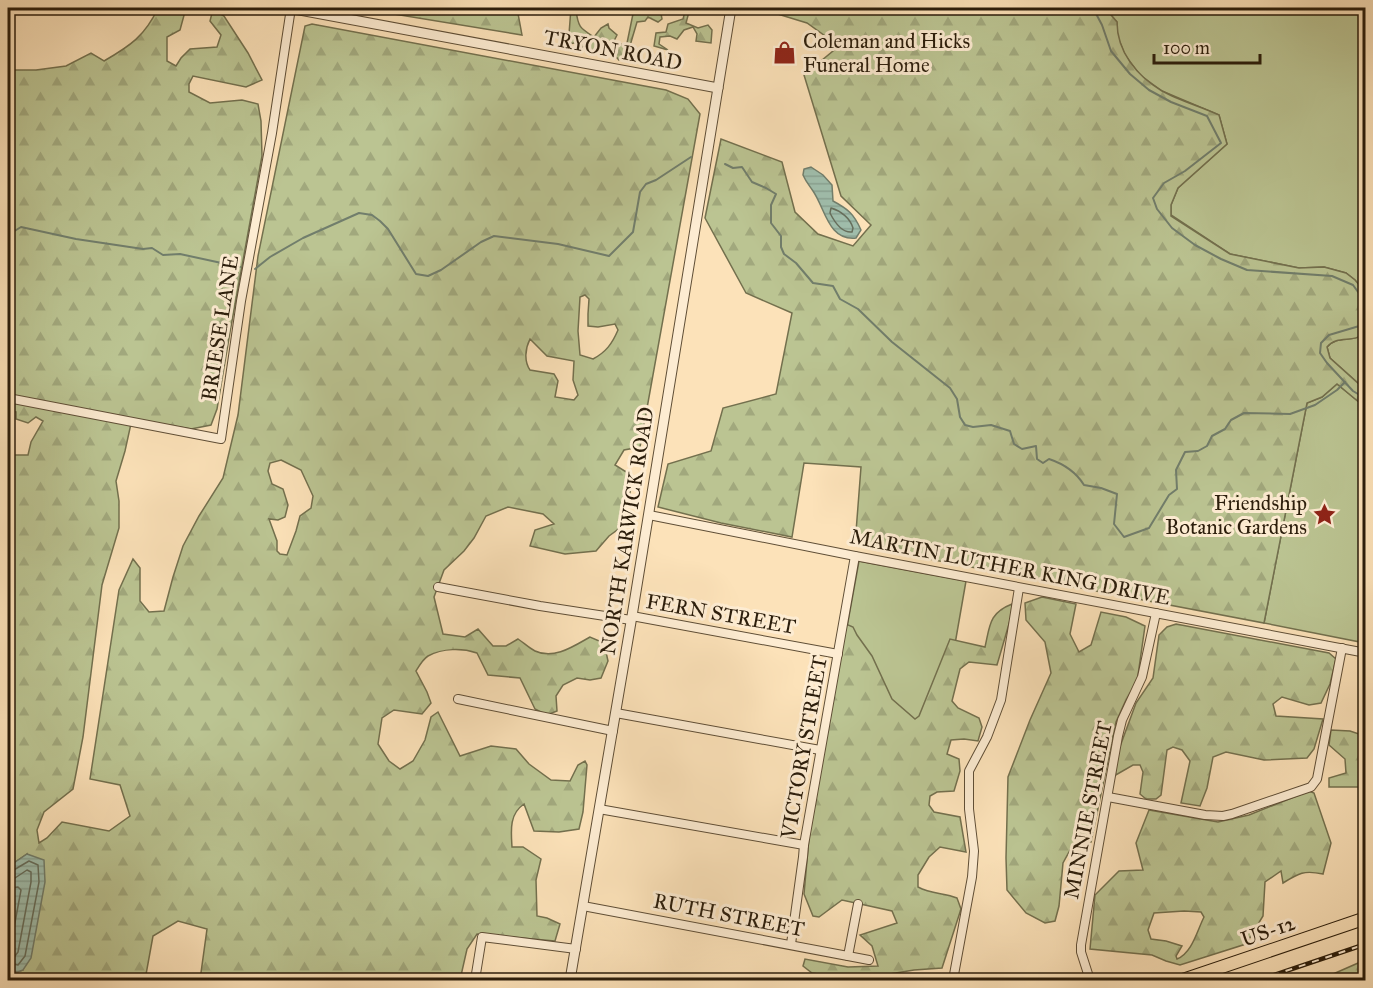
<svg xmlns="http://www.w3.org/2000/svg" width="1373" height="988" font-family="'IM FELL Great Primer',serif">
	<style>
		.green { fill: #bbc492; stroke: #73704e; stroke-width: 1.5 }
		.forest { fill: url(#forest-firs); stroke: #73704e; stroke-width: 1.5; fill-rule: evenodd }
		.water { fill: url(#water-rules); stroke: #717e6c; stroke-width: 1.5 }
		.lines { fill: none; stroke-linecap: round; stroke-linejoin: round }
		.shore { stroke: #666e5c; stroke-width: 1.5 }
		.stream { stroke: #717e6c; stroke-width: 2 }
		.minor-casing { stroke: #5f4e36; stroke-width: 10 }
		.tertiary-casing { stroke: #5f4e36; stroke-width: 11 }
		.primary-casing { stroke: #2b1d0b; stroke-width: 14 }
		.minor { stroke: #fdecd2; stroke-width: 8 }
		.tertiary { stroke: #fdecd2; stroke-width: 9 }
		.primary { stroke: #fce2b9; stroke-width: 12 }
		.rail-casing { stroke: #2b1d0b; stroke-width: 4.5 }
		.rail { stroke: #fdecd2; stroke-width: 2; stroke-dasharray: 7; stroke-linecap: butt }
		.labels { text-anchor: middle; stroke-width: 6; stroke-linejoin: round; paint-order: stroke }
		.poi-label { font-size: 21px; fill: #2b1d0b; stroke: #fdecd2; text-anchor: start }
		.street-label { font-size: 21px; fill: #2b1d0b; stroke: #fdecd2 }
	</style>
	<defs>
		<pattern id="forest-firs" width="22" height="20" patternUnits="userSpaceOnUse" patternTransform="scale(1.5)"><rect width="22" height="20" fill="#bbc492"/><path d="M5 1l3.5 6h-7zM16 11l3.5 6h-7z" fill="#a1a87d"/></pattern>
		<pattern id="water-rules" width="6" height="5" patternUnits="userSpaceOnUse" patternTransform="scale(1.5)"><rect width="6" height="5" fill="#a0beac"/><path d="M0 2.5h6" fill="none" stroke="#8aa393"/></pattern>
	</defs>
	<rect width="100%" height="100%" fill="#fce2b9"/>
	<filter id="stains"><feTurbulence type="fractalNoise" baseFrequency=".00333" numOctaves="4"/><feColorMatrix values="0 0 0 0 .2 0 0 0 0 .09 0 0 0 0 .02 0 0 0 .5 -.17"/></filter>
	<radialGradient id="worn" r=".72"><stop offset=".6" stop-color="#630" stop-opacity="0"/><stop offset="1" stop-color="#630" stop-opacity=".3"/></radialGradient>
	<g class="green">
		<polygon points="1105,8 1365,8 1365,292 1355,280 1346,273 1324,267 1299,268 1230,254 1171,215 1171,205 1178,188 1227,144 1219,115 1162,91 1140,75 1125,55 1117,35 1117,22"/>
		<path d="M1365 333V387L1359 384 1330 358 1327 347C1338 334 1352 344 1365 333Z"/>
		<polygon points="1337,384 1360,403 1365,406 1365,643 1264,623 1307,403 1322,397"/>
		<polygon points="859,561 966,581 940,730 832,710"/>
	</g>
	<g class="forest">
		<path d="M158 8H186L180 30 167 37V61L176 66 181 58 190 49 217 47 221 35 210 21 213 9 224 16 248 53 262 80 246 87 193 76 189 84V92L210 103 242 100 258 104 261 121 262 156 230 332 217 409 211 425 191 429 132 419 125 451 116 481 119 501V528L102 585 83 737 73 789 44 812 37 830 39 843 47 838 62 822 109 831 130 816 120 785 90 779 119 590 133 559 140 568V601L149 612 164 611 173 577 183 546 199 516 223 478 238 415 258 256 305 26 312 24 666 90 688 99 700 114 640 447 624 450 615 465 631 475V487L624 525 609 536 596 551 565 554 530 546 535 530 554 524 543 514 508 507 486 516 474 538 464 551 444 570 434 597 443 634 465 637 478 629 493 646H506L518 639C524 643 529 648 535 651 554 660 574 646 590 637L604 643 608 661 601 678 590 680 577 678 563 685 556 696 557 711 547 715 535 709 520 678 488 675 477 653C462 648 443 648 428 656 423 659 419 666 416 671L427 692 431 703 422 714 394 710 382 718 378 744 389 761 400 769 413 761 425 740 431 717 438 712 460 756 491 746 516 749 529 764 551 780 570 781 578 765 585 761 587 765 583 812 579 829 559 832 534 831 524 804C509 814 511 831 512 847H523L541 859 536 880 537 916 547 918 560 924 555 941 477 934 467 949 460 980H200L207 929 178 921 153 936 145 980H18V976L8 974V968C13 972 16 973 23 970L27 854 8 867V452L14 455H28L31 442 43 421 36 417 28 423 16 419V412L8 411V70H36L66 66 91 53 104 61C130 46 145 36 158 8ZM585 295 589 299 588 314V326L598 327 615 324 618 330C612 344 606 352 593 359L580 355 578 331 580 297ZM530 339 547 356 574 361 573 380 578 395 574 400 555 397 558 381 554 374 530 370C524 361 525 349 530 339ZM281 460 301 470 313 496 311 508 300 516 296 531 287 555 280 554 277 551V541L269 519 278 520 285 517 288 505 283 489 272 484 268 471 270 463Z"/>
		<polygon points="370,8 517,8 522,35 369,10"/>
		<path d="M571 8H579L576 10C578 27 580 28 594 37L601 28 608 24 609 28 617 35 613 43H620L626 48 634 9 643 11 646 8H660L662 19 658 22 648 17 645 21 637 22 629 49V56L619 60 609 49 597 44 595 49 586 52 579 42 569 44 563 43 569 34Z"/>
		<polygon points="686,8 690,8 686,23 698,28 708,25 712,30 711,43 696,41 697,34 693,27 684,30 677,39 670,36 660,37 659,44 668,50 654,46 656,33 666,32 668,24 683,19"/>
		<path d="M758 8H1105L1117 22C1117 52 1137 76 1162 91 1178 100 1202 107 1219 115L1227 144 1178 188 1171 205V216L1230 254 1299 268 1324 267 1346 273 1355 280 1365 292V333C1353 344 1338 334 1327 347L1330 358 1359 384 1365 387V406L1360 403 1337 384 1322 397 1307 403 1264 623 855 545 861 467 804 463 792 537 721 523 658 507 668 464 711 451 723 408 776 394 792 313 746 293 705 218 721 139 782 162 795 212 818 234 853 246 871 225 841 196 804 75 839 46 807 23Z"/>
		<polygon points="1042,597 1076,604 1070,634 1079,652 1091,645 1101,612 1126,617 1145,626 1137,682 1125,702 1116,722 1091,842 1074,843 1063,863 1059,906 1055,921 1045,923 1026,913 1007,890 1006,858 1008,777 1030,720 1051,673 1045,642 1026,620 1025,603"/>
		<path d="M1012 604 1011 617 997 665 969 662 960 669 952 701 958 708 979 718 982 727 978 741 964 739 951 740 947 754 959 759 960 771 954 791 937 792 930 796 929 805 934 812 960 817 966 852 940 847 929 857 918 875V887C931 894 944 893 957 898L961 909 942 968 914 970 853 980 812 973 803 966 805 959 848 967 878 966 872 946 860 935 897 923 892 911 842 900 819 917 813 916 804 894 809 838 846 624 853 627 857 635 872 656 892 699 915 719 919 716 950 639 985 647C990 625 989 613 1012 604Z"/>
		<polygon points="1176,624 1329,653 1336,659 1330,684 1321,703 1309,705 1282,697 1273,704 1276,716 1323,719 1314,749 1307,758 1264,760 1226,752 1213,757 1207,788 1200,806 1181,803 1190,761 1182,750 1173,747 1167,750 1161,795 1156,799 1146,799 1140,794 1143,772 1140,765 1133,765 1114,776 1118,752 1136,703 1153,678 1159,635 1167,627"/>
		<polygon points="1331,730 1350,731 1365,736 1365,782 1361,787 1329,787 1329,778 1346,773 1345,759 1329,745"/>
		<path d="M1309 791 1314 793 1331 843 1323 874C1304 870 1299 873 1283 883L1281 871 1265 882 1263 916 1246 944 1180 965 1166 961 1152 955 1090 949 1095 895 1119 871 1143 870 1136 843 1149 810 1218 822 1249 815ZM1184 911 1201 912 1204 917C1197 931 1192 953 1177 959L1176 956 1182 946 1166 941 1151 939 1148 930 1154 913Z"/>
		<polygon points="1365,960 1365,980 1304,980 1324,978"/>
	</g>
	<g class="water">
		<path d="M811 167 823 175 832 185 833 201C848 209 854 214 861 230L856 238C828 241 825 208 813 191 809 185 806 182 803 175L804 169Z"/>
		<polygon points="27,854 44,860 45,882 31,958 23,970 18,972 12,971 8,968 8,867"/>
	</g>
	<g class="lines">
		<g class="shore">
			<path d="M831 208C841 211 850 218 853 228L852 232C842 233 834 221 830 213Z"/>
			<polyline points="8,872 12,871 29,861 38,865 39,882 25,956 18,965 8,963"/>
			<polyline points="8,879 15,878 27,870 31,872 31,882 18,952 15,956 8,956"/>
			<polyline points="8,888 18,887 21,890 11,944 8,947"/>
		</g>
		<g class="stream">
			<polyline points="1093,8 1102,25 1111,51 1130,74 1149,90 1171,102 1207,116 1221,143 1185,171 1164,183 1153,198 1157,209 1172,228 1195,245 1221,259 1247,270 1332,276 1353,285 1366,303"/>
			<path d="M725 164 733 168 742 167 752 182 766 188 776 194 771 205V223L781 236V247L784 254 796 263 813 283 833 286 840 299 858 309 892 342 950 388 957 399 960 417 965 425 973 427 991 425 1010 431 1014 444 1022 449 1036 446 1037 459 1043 463 1049 459C1064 464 1076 472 1084 485L1101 488 1117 494 1114 524 1124 537 1149 528 1169 495 1177 489 1176 470 1185 452 1198 451 1207 446 1212 436 1225 429 1231 420 1244 413 1290 414 1315 405 1337 390 1345 382"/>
			<polyline points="8,235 21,227 76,239 143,249 152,248 163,255 180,254 240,267"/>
			<polyline points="255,269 270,257 303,238 359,213 372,215 380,221 388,229 416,274 428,276 441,270 481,242 494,236 558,244 609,256 633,232 640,192 646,184 656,180 691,157"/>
			<polyline points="1366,324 1329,335 1321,343 1320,353 1327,363 1353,391 1366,399"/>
		</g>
		<defs>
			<g id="minor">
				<polyline points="8,398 221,439 241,301 272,133 291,8"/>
				<polyline points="649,515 855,556 1366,653"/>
				<polyline points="438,587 540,606 631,620"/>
				<polyline points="632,616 838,654"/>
				<polyline points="458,699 613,731"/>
				<polyline points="616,713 820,750"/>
				<polyline points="1108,797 1205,815 1223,816 1232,814 1311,787 1317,779 1342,648"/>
				<polyline points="599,809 804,845"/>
				<polyline points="583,906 869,960"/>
				<polyline points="791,944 803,857 804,845 855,556"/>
				<polyline points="848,956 858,904"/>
				<polyline points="475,980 482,937 576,949"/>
				<polyline points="953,980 972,877 974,851 969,809 969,771 987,737 1001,700 1019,588"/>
				<polyline points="1090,980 1081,952 1081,945 1118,736 1122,720 1142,677 1156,613"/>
			</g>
			<g id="tertiary">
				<polyline points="289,8 718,88"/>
				<polyline points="570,980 632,616 731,8"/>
			</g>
			<polyline id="primary" points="1183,980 1366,918"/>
		</defs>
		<use href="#minor" class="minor-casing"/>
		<use href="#tertiary" class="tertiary-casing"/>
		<use href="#primary" class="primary-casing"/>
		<use href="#minor" class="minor"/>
		<use href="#tertiary" class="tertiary"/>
		<use href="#primary" class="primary"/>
		<defs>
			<polyline id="rail" points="1259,980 1366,944"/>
		</defs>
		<use href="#rail" class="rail-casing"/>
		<use href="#rail" class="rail"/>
	</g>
	<defs>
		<symbol id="shop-bare" viewBox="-9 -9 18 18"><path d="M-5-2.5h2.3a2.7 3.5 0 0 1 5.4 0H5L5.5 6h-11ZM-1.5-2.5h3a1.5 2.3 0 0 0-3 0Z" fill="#8f2418" stroke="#fdecd2" stroke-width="2.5" paint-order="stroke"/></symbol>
		<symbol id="sight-bare" viewBox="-9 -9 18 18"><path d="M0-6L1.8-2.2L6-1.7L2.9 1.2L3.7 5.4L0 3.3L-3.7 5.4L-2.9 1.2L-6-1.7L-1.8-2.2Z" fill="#8f2418" stroke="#fdecd2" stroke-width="2.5" paint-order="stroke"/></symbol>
	</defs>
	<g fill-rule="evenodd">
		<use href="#shop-bare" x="768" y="36" width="33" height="33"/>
		<use href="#sight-bare" x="1308" y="498" width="33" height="33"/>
	</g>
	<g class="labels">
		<g class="poi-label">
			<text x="803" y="48">Coleman and Hicks<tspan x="803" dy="24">Funeral Home</tspan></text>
			<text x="1307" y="510" text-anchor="end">Friendship<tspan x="1307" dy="24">Botanic Gardens</tspan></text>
		</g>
		<g class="street-label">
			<text transform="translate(613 50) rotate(11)" y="7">TRYON ROAD</text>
			<text transform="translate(220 328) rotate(-81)" y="7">BRIESE LANE</text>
			<text transform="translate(627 531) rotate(-81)" y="7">NORTH KARWICK ROAD</text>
			<text transform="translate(1010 567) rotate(11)" y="7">MARTIN LUTHER KING DRIVE</text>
			<text transform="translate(721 614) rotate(10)" y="7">FERN STREET</text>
			<text transform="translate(804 747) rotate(-80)" y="7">VICTORY STREET</text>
			<text transform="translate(1088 810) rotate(-79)" y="7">MINNIE STREET</text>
			<text transform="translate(729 915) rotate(11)" y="7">RUTH STREET</text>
			<text transform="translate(1268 931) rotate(-19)" y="7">US-12</text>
		</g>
	</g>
	<rect width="1373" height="988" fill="none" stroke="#fce2b9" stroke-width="30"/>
	<rect x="9" y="9" width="1355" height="970" fill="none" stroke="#2b1d0b" stroke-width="3"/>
	<rect x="15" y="15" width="1343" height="958" fill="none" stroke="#2b1d0b" stroke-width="1.5"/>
	<path d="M1154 54v9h106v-9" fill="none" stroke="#2b1d0b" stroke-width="3"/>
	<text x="1163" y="54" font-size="18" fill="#2b1d0b" stroke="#fdecd2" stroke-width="4.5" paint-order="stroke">100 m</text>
	<rect width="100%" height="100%" filter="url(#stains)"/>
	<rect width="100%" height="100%" fill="url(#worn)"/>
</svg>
